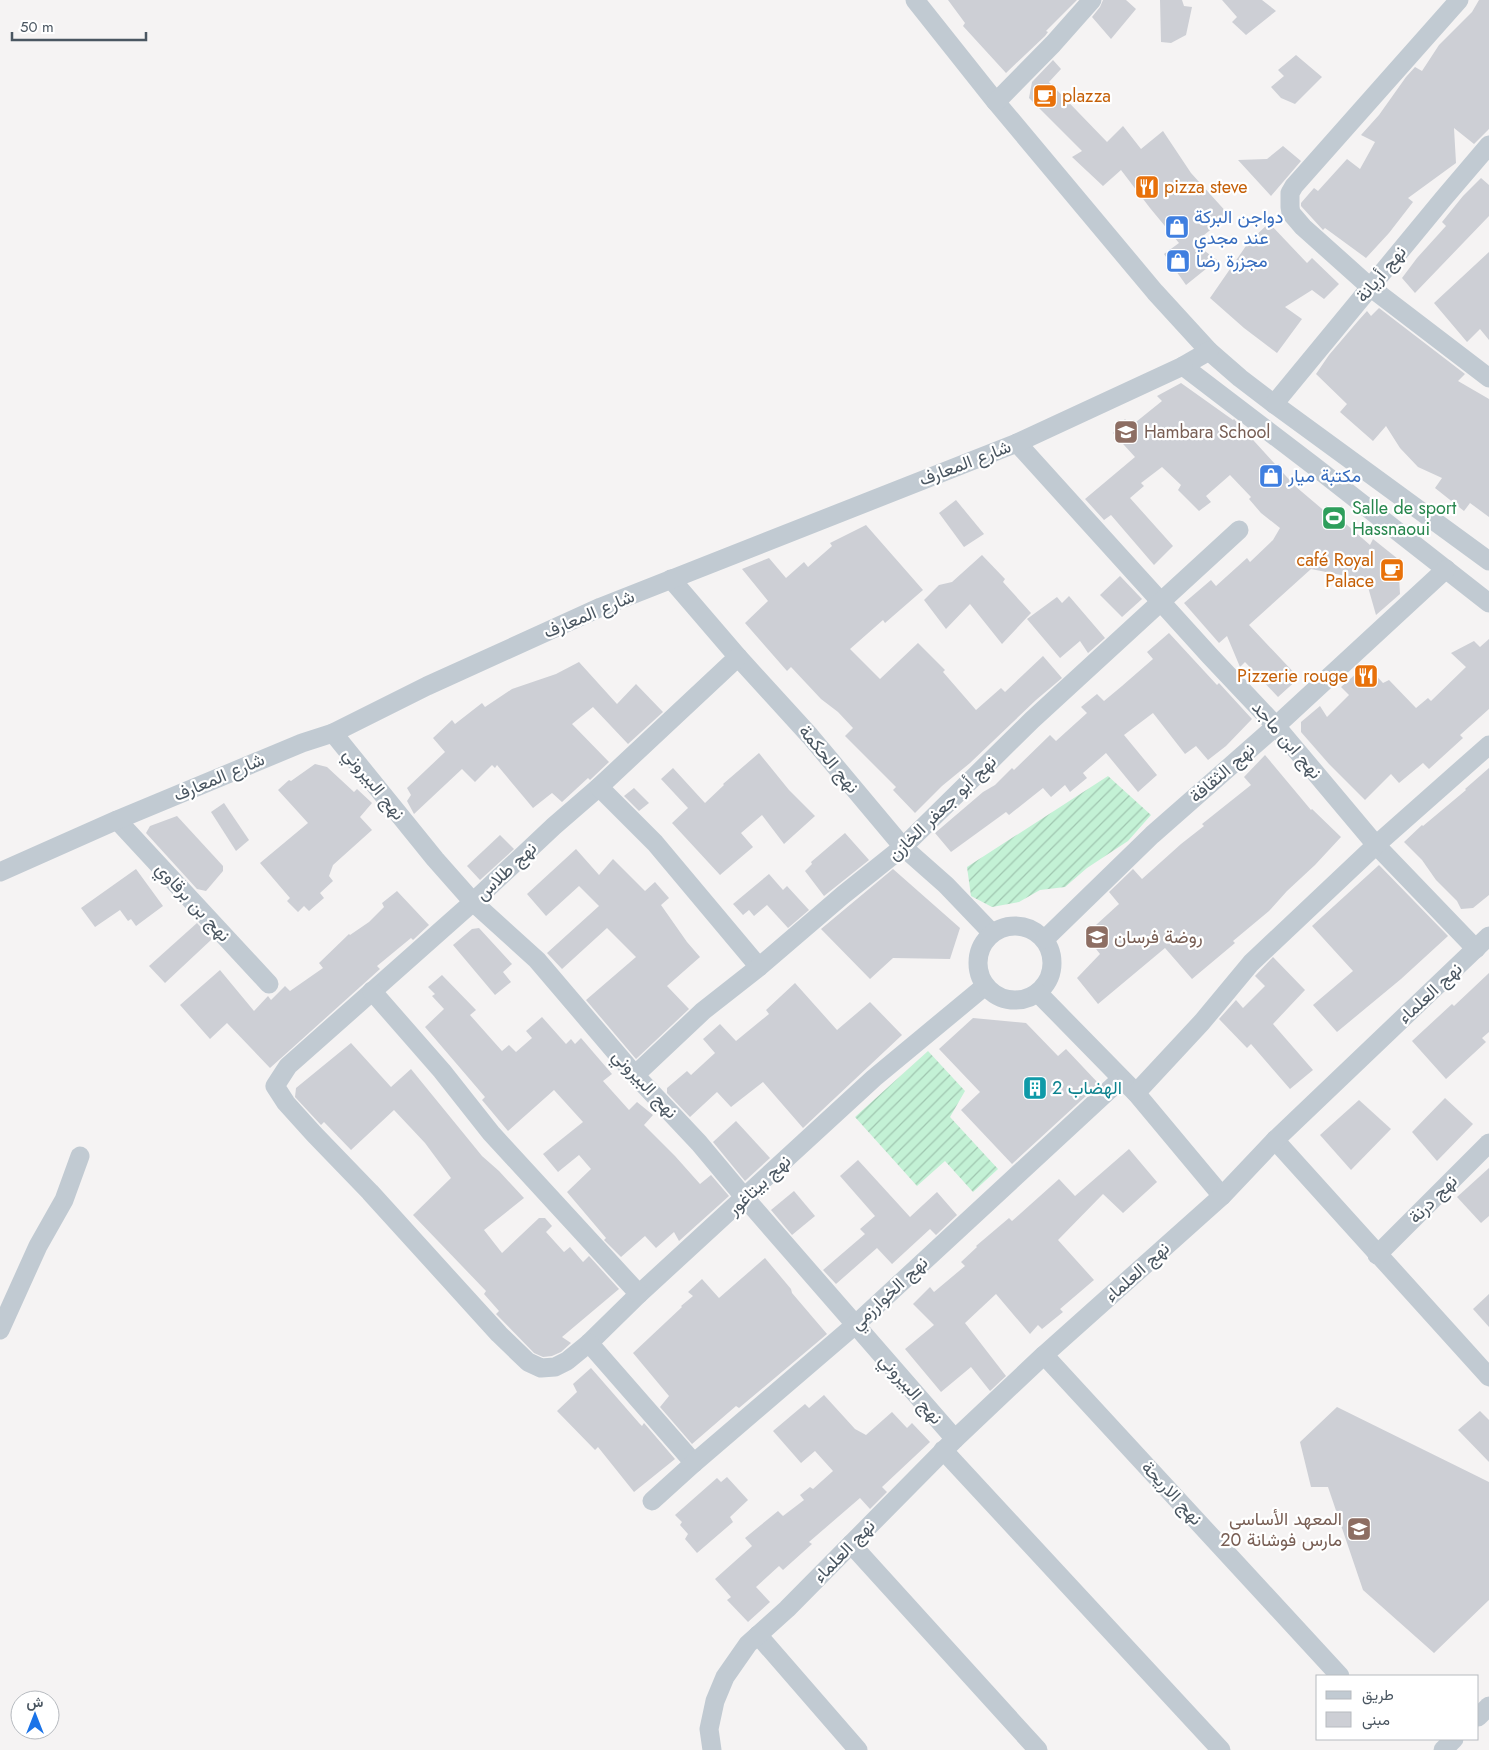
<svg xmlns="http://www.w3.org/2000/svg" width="1489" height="1750" font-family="Jost,Vazirmatn,sans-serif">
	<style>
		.garden { fill: url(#garden-furrows) }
		.building { fill: #cdcfd5 }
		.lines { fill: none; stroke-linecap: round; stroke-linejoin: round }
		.minor { stroke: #c1cad2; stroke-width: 19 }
		.labels { text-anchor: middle; stroke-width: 4.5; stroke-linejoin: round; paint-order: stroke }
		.food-label { font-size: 18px; fill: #c56008; stroke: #fff; text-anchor: start }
		.shop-label { font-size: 18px; fill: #366cbe; stroke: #fff; text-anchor: start }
		.street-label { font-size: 18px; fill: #4a5661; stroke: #fff }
		.education-label { font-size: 18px; fill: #785e54; stroke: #fff; text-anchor: start }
		.leisure-label { font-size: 18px; fill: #27864d; stroke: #fff; text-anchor: start }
		.culture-label { font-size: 18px; fill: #0d838f; stroke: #fff; text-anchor: start }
	</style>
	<defs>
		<pattern id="garden-furrows" width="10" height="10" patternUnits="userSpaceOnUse" patternTransform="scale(1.25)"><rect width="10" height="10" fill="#c3f1d5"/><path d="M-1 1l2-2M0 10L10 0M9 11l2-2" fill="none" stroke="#a0c6b0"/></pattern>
	</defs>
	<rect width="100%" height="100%" fill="#f5f3f3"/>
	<g class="garden">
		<polygon points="1108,776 1151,815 1128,841 1087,868 1065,887 1040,890 1019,902 992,907 971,896 967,867"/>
		<polygon points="928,1051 965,1091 950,1117 998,1169 973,1192 945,1161 917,1186 855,1117"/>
	</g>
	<g class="building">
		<polygon points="948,0 1077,0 1046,31 1048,32 1045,36 1006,73 963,26 965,23"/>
		<polygon points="1103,0 1126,0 1136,9 1111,39 1092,17 1100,7"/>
		<polygon points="1160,0 1182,0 1184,6 1192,7 1186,35 1171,43 1161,42"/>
		<polygon points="1222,0 1262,0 1276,11 1246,35 1232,22 1237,17"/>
		<polygon points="1479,0 1489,0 1489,129 1474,144 1454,128 1456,163 1408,198 1413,202 1389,233 1366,258 1325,228 1323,230 1301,206 1301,203 1314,188 1318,191 1347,159 1360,169 1375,142 1361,135 1379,115 1406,77 1415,67 1422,71 1439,45 1472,12"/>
		<polygon points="1296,55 1322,77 1295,104 1281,98 1271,87 1284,76 1278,70"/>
		<polygon points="1053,60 1061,69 1049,82 1107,142 1123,126 1141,149 1163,131 1191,173 1229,215 1194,243 1217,260 1186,285 1164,254 1179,243 1150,208 1121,170 1103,186 1072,157 1082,151 1029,98 1032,82"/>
		<polygon points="1283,146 1301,161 1271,196 1238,160 1267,159"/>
		<polygon points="1481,178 1489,185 1489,216 1415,293 1402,278 1417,258 1446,226 1442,222 1463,196"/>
		<polygon points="1269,223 1307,263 1312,258 1339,284 1324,299 1312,290 1285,307 1302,319 1277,353 1244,328 1210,298 1248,243"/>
		<polygon points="1489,252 1489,340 1480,329 1467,342 1434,303"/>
		<polygon points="1379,308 1465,374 1458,381 1489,399 1489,517 1470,503 1464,511 1435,488 1442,478 1418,467 1400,448 1386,426 1373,441 1340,412 1347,404 1316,374 1329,355 1358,321 1367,311 1371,316"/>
		<polygon points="1181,383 1233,420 1234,419 1295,486 1328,514 1331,511 1370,545 1373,539 1398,559 1400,594 1376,615 1366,580 1311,569 1249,625 1299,678 1278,697 1245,662 1240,667 1227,636 1219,643 1184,603 1211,580 1216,586 1247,558 1250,562 1273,540 1280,528 1261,513 1249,499 1251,497 1230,475 1206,496 1211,502 1199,511 1178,490 1181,485 1162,467 1141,483 1144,486 1130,498 1173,546 1154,565 1111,515 1104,520 1085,499 1135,457 1113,433 1125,419 1131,426 1162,401 1157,396"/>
		<polygon points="956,500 984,534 964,547 939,513"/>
		<polygon points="866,525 923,590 885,623 883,620 850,649 880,679 918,643 945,670 943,672 976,710 1001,688 1005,692 1043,656 1062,678 1036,700 970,763 942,786 915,813 893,790 896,787 845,736 853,728 838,712 821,699 791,667 787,671 745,623 768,601 742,569 769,558 786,578 804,562 808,567 832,546 830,543"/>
		<polygon points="982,555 1005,579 1003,582 1031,613 1002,644 970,604 946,629 924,600 939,585 952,582"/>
		<polygon points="1120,576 1142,599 1122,617 1100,595"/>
		<polygon points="1069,596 1105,638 1088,653 1080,641 1060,658 1027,619 1057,597 1062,603"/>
		<polygon points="1169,633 1217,685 1219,683 1252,719 1226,746 1208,760 1196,746 1185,754 1153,713 1124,735 1157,775 1138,792 1106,753 1083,773 1087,778 1070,792 1065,785 1051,797 1043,788 1009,815 1006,812 951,852 935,833 983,792 995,785 1012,768 1014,770 1050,735 1056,741 1087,713 1081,707 1097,694 1104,701 1122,686 1153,659 1147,652"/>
		<polygon points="1489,639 1489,709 1460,735 1463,738 1429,769 1423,763 1399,783 1391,774 1365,800 1329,764 1301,732 1301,722 1320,706 1327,717 1349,695 1341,687 1366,665 1383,683 1389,680 1416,708 1428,698 1431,701 1466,667 1451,653 1474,641 1480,647"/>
		<polygon points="579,662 617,704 636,684 663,712 628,744 593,707 572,724 609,762 590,780 588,778 562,802 552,793 533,808 497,765 495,768 492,765 475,782 462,769 414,814 407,801 411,795 407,788 445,752 433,738 452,720 455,724 482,703 485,707 512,689 556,674"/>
		<polygon points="759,753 789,790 815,816 784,844 762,815 741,833 753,847 720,875 672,823 688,808 661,779 673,768 705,803 724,785 723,784"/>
		<polygon points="1265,755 1311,810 1312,809 1341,837 1315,865 1287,891 1269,911 1233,941 1235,943 1192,979 1165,948 1098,1004 1077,978 1100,954 1085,935 1119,904 1109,892 1133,869 1142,879 1181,844 1204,826 1202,824 1251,785 1244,777"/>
		<polygon points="315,764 327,767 354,792 357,789 372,803 360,817 372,830 333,865 329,876 333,881 320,893 324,898 309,911 304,906 298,912 287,901 290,898 260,863 308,823 278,790 289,780 291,781"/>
		<polygon points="1489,768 1489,895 1473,908 1461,909 1457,901 1436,880 1422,860 1404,842 1422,825 1423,826 1466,790 1465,789"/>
		<polygon points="634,788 649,803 639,811 624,796"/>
		<polygon points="224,803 249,840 236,851 211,812"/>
		<polygon points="177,816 223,866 223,871 206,891 197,889 146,833 150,826"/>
		<polygon points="845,833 869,860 824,896 805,871 812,864 811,862"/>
		<polygon points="500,835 514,849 480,880 467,866"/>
		<polygon points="576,849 599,875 613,859 645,891 655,882 669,898 661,905 687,942 700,957 667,986 689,1009 636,1059 586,1000 636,957 607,928 562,969 547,953 599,906 579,886 546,916 527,894"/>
		<polygon points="1379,865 1448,936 1401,979 1337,1032 1313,1005 1353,971 1312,926"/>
		<polygon points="136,869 163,906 136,926 131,919 128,921 120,910 95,927 81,908"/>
		<polygon points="893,869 960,928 950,959 893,958 870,979 821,929"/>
		<polygon points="769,874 783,890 787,886 809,910 788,928 767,905 754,916 749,910 743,915 733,904"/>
		<polygon points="397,891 429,925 413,940 411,938 377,966 380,969 270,1068 227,1023 210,1039 180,1005 220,970 254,1011 268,996 271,1000 285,986 290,991 323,968 319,963 349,934 350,935 369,922 384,907 382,903"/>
		<polygon points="197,923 212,939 165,983 149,966"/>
		<polygon points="479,928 512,964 503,972 511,982 495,995 453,945 472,929"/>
		<polygon points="1273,957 1305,990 1273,1024 1313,1070 1290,1089 1251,1044 1247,1048 1219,1019 1236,1000 1243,1008 1265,986 1255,976"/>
		<polygon points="1489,973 1489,1032 1482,1038 1486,1042 1446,1079 1412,1041 1452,1004 1454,1006"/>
		<polygon points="442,975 476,1010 470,1015 502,1051 509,1045 516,1052 532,1038 526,1031 542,1017 566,1044 571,1039 575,1044 581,1038 612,1074 603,1081 629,1110 637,1102 653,1115 644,1125 675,1156 700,1184 711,1175 729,1196 679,1241 674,1232 656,1248 645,1236 621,1257 604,1240 606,1238 567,1192 591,1169 579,1155 558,1172 543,1154 583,1122 554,1090 508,1131 482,1100 485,1097 425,1027 444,1009 432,996 435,994 428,987"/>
		<polygon points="795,983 837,1030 870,1002 902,1035 803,1128 763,1082 731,1107 717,1092 690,1117 667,1093 667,1088 687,1071 691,1075 715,1053 703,1039 720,1024 736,1041 769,1014 766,1010"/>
		<polygon points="973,1018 1026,1023 1058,1056 1066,1049 1099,1084 1012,1164 961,1110 980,1092 939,1049"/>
		<polygon points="351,1043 391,1087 411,1069 482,1156 499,1171 524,1198 484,1230 502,1253 539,1218 545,1218 552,1226 546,1232 564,1252 570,1247 583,1262 589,1256 619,1289 562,1337 571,1343 561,1352 552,1356 543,1357 534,1353 496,1314 499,1311 484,1294 486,1291 413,1215 451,1178 425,1143 394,1110 351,1150 324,1122 321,1125 295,1097 296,1088"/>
		<polygon points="1445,1098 1473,1124 1437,1161 1412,1132"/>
		<polygon points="1359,1100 1391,1129 1351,1170 1320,1135"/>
		<polygon points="736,1121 770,1158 745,1181 713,1142"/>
		<polygon points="1129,1149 1157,1182 1123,1213 1103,1194 1058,1240 1094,1280 1060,1309 1063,1312 1042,1329 1038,1325 1030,1334 996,1294 965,1323 1006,1376 990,1391 971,1367 941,1392 905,1349 934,1325 913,1304 930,1287 934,1292 965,1266 961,1262 977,1247 976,1246 1009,1218 1012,1221 1059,1179 1075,1196"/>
		<polygon points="858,1160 910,1217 937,1192 957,1215 936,1235 930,1229 892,1264 877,1248 836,1284 823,1270 865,1234 860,1229 875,1216 840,1176"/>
		<polygon points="1489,1168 1489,1216 1481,1223 1457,1197"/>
		<polygon points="794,1191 815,1216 792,1235 771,1210"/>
		<polygon points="765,1258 791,1289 792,1293 827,1334 739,1408 736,1406 692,1444 660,1407 669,1396 633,1353 682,1307 681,1306 693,1296 688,1292 702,1279 719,1298"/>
		<polygon points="1489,1294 1489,1327 1473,1309"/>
		<polygon points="591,1368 639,1423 642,1426 644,1423 675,1459 634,1492 598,1447 595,1450 557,1411 577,1392 573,1384"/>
		<polygon points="824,1395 855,1429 866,1435 892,1412 907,1428 912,1423 930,1442 882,1487 887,1492 870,1509 860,1498 809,1542 812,1544 783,1570 779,1566 756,1587 770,1602 748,1622 727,1600 731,1597 715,1579 752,1546 745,1538 778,1511 783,1516 804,1500 800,1495 810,1487 813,1489 833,1471 815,1451 801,1463 773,1431 805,1404 809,1408"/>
		<polygon points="1337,1407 1489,1482 1489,1600 1434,1653 1363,1590 1328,1487 1311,1487 1300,1442"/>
		<polygon points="1480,1411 1489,1420 1489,1462 1458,1430"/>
		<polygon points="727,1477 748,1500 730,1517 733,1522 697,1553 685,1539 688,1534 680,1525 682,1522 675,1515 717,1478 721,1482"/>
	</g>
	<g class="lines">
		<g class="minor">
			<polyline points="915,0 996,102 1155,292 1209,351 1240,378 1274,404 1489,561"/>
			<polyline points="1459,0 1294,186 1290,193 1290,207 1291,213 1303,227 1370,287 1489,378"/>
			<polyline points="996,102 1053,44 1092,0"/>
			<polyline points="1209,351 1183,366 1314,466 1489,603"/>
			<polyline points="1274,404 1443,199 1489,145"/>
			<polyline points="1017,443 1210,656 1276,726 1376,845 1476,949"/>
			<polyline points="671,579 738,657 810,736 903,847 946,885 992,933"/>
			<polyline points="738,657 599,787 554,826 473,902 288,1066 275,1086 286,1103 314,1134 370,1192 499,1334 528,1362 541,1368 555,1367 567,1361 589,1343 639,1294 874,1078 985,986"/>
			<polyline points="333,733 435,859 473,902 537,960 635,1075 699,1143 745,1198 955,1439"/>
			<polyline points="599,787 655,843 759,967"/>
			<polyline points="117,820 269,984"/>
			<polyline points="0,872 117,820 302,743 333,733 427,686 601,607 1017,443 1183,366"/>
			<circle cx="1015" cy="963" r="37"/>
			<polyline points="1045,939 1152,835 1276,726 1446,569"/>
			<polyline points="372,991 442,1071 491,1133 639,1294"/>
			<polyline points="1038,993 1136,1093 1222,1196"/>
			<polyline points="635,1075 703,1011 759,967 843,895 903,847 1032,720 1239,530"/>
			<polyline points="1136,1093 1202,1022 1251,963 1376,845 1489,745"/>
			<polyline points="1275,1140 1489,1377"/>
			<polyline points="1377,1255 1489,1143"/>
			<polyline points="0,1330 38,1246 64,1200 80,1156"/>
			<polyline points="589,1343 694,1463"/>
			<polyline points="1044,1355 1340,1676"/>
			<polyline points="943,1450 1221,1750"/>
			<polyline points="652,1501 694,1463 855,1325 1121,1079"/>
			<polyline points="851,1544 1038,1750"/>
			<polyline points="758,1635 858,1750"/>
			<polyline points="1478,1717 1489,1706"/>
			<polyline points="712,1750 709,1729 715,1701 725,1677 748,1644 787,1609 955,1439 1044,1355 1222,1196 1275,1140 1489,936"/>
			<polyline points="1443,1750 1454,1739"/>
		</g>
	</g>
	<defs>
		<symbol id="cafe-square" viewBox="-11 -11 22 22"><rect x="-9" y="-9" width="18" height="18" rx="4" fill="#e8710a" stroke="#fff"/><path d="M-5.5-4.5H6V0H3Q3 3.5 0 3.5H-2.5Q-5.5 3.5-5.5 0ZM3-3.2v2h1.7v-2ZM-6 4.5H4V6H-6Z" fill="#fff"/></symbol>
		<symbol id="restaurant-square" viewBox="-11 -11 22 22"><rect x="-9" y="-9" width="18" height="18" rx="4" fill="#e8710a" stroke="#fff"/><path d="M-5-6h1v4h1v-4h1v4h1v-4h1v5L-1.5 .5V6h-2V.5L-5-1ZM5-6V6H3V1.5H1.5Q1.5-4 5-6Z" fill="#fff"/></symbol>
		<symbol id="shop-square" viewBox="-11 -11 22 22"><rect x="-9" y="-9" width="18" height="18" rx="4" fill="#3f7fe0" stroke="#fff"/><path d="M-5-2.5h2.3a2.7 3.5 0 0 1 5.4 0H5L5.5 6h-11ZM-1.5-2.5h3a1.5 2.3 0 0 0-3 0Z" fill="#fff"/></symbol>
		<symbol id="school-square" viewBox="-11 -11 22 22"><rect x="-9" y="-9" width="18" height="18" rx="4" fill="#8d6e63" stroke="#fff"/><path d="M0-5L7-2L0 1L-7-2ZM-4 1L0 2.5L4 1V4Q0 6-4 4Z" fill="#fff"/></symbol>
		<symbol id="stadium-square" viewBox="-11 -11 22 22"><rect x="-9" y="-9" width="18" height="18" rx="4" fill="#2e9e5b" stroke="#fff"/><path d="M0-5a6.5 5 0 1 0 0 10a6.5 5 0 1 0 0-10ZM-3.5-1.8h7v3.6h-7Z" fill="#fff"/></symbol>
		<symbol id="building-square" viewBox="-11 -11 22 22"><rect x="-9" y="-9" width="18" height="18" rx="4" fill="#0f9aa8" stroke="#fff"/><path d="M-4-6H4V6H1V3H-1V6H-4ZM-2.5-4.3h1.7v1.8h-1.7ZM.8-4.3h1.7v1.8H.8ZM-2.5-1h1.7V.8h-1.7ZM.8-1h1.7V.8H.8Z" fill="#fff"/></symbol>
	</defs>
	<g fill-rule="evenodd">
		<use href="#cafe-square" x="1031" y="82" width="28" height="28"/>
		<use href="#restaurant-square" x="1133" y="173" width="28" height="28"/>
		<use href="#shop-square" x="1163" y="213" width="28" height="28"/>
		<use href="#shop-square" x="1164" y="247" width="28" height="28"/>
		<use href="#school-square" x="1112" y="418" width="28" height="28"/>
		<use href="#shop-square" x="1257" y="462" width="28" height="28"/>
		<use href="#stadium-square" x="1320" y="504" width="28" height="28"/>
		<use href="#cafe-square" x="1378" y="556" width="28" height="28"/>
		<use href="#restaurant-square" x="1352" y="662" width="28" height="28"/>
		<use href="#school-square" x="1083" y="923" width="28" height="28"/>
		<use href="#building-square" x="1021" y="1074" width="28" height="28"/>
		<use href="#school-square" x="1345" y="1515" width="28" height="28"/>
	</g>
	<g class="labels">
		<g class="food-label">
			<text x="1062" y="102">plazza</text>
			<text x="1164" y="193">pizza steve</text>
			<text x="1374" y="566" text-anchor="end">café Royal<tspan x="1374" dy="21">Palace</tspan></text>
			<text x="1348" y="682" text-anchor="end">Pizzerie rouge</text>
		</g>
		<g class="shop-label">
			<text x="1194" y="223">دواجن البركة<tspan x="1194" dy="21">عند مجدي</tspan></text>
			<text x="1196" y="267">مجزرة رضا</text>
			<text x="1288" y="482">مكتبة ميار</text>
		</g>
		<g class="street-label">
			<text transform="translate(1381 274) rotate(-50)" y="6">نهج أريانة</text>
			<text transform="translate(965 463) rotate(-21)" y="6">شارع المعارف</text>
			<text transform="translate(589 614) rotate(-23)" y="6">شارع المعارف</text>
			<text transform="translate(1287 740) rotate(49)" y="6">نهج ابن ماجد</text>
			<text transform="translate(829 759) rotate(50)" y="6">نهج الحكمة</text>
			<text transform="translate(1222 773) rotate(-41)" y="6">نهج الثقافة</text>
			<text transform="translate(219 777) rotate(-23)" y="6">شارع المعارف</text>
			<text transform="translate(374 784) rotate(51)" y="6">نهج البيروني</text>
			<text transform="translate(942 808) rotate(-44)" y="6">نهج أبو جعفر الخازن</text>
			<text transform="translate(506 871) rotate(-43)" y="6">نهج طلاس</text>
			<text transform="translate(193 902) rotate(47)" y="6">نهج بن برقاوي</text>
			<text transform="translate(1430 993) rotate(-43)" y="6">نهج العلماء</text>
			<text transform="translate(645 1084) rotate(47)" y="6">نهج البيروني</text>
			<text transform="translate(759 1185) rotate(-43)" y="6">نهج بيتاغور</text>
			<text transform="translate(1433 1199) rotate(-45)" y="6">نهج درنة</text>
			<text transform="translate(1137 1272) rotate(-42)" y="6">نهج العلماء</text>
			<text transform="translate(889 1293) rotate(-43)" y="6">نهج الخوارزمي</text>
			<text transform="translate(911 1389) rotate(49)" y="6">نهج البيروني</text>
			<text transform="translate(1172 1493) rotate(47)" y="6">نهج الاريحة</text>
			<text transform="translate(844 1551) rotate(-46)" y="6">نهج العلماء</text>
		</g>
		<g class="education-label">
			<text x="1144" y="438">Hambara School</text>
			<text x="1114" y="943">روضة فرسان</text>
			<text x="1342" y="1525" text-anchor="end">المعهد الأساسي<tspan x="1342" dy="21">20 مارس فوشانة</tspan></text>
		</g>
		<g class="leisure-label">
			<text x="1352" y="514">Salle de sport<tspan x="1352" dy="21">Hassnaoui</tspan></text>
		</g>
		<g class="culture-label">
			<text x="1052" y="1094">الهضاب 2</text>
		</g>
	</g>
	<rect x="1316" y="1675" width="162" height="65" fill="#ffffff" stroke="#b7bbc0"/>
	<rect x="1326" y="1691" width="25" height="8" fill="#c1cad2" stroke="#b7bbc0"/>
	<text x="1362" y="1700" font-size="15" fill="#4a5661">طريق</text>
	<rect x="1326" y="1712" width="25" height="15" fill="#cdcfd5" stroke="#b7bbc0"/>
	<text x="1362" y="1725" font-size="15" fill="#4a5661">مبنى</text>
	<g transform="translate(35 1715)"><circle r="24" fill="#ffffff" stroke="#b7bbc0"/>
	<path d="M0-4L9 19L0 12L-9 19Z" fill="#1a73e8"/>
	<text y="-8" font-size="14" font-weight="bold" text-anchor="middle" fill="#4a5661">ش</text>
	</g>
	<path d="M12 32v8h134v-8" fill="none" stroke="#4a5661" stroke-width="2.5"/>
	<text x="20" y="32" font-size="15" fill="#4a5661" stroke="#ffffff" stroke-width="4" paint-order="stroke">50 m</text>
</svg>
